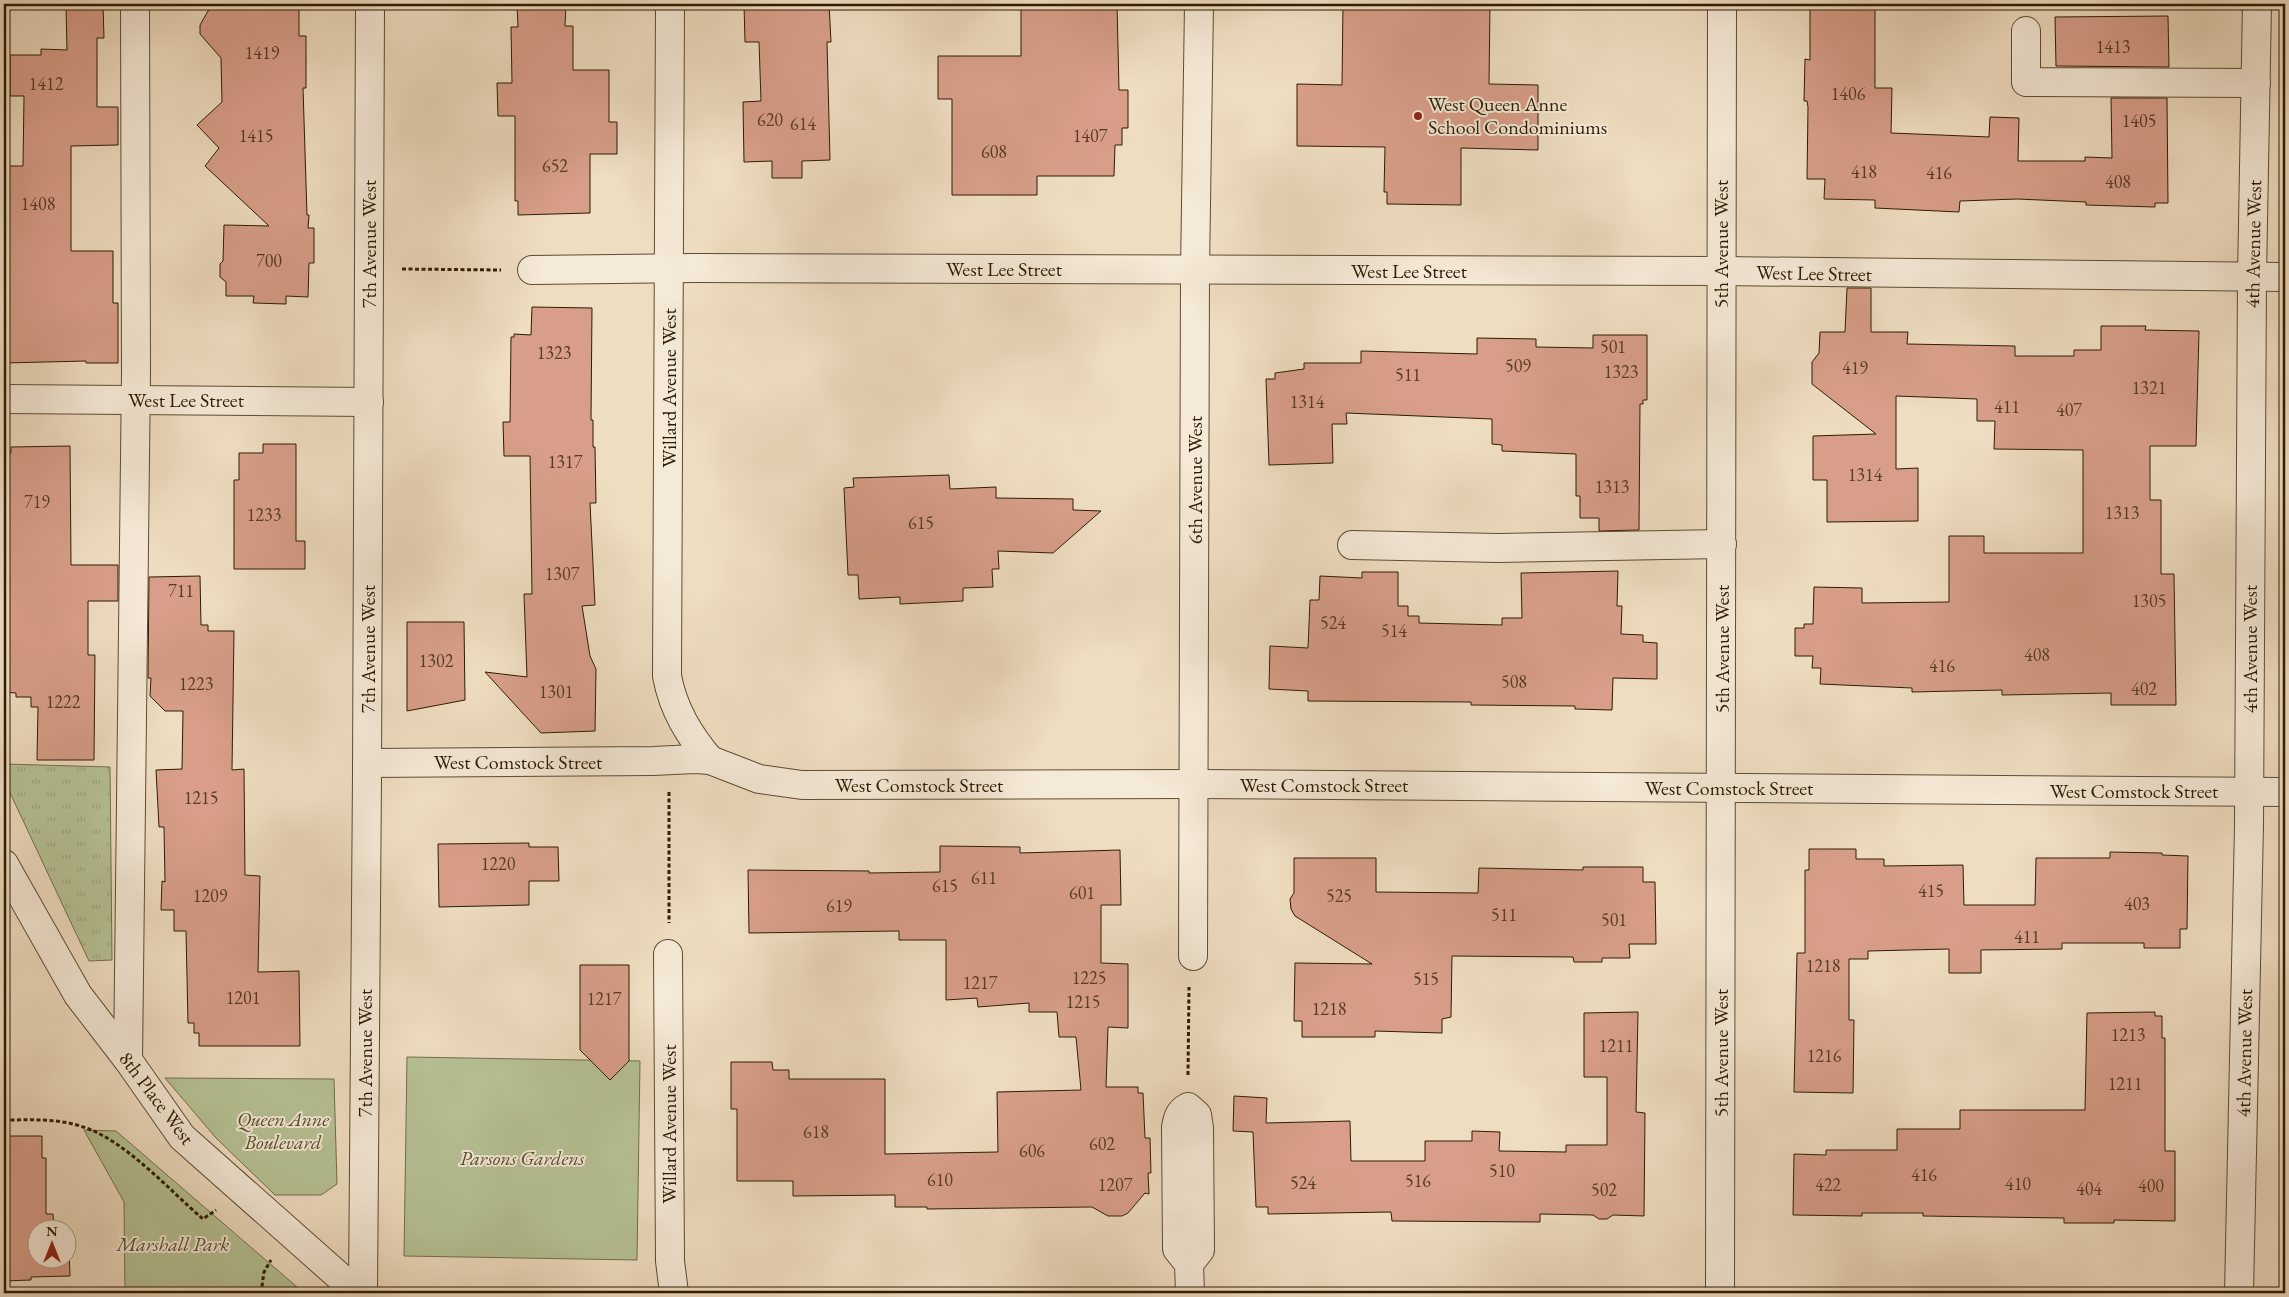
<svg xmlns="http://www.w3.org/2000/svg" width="2289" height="1297" font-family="'EB Garamond',serif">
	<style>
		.grass { fill: url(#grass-tufts); stroke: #726f4c }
		.park { fill: #b6c295; stroke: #726f4c }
		.building { fill: #d89e89; stroke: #2d1c03 }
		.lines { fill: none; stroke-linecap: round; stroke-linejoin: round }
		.minor-casing { stroke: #5e4c32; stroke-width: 30 }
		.path { stroke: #2d1c03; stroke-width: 3; stroke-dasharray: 4 2.5; stroke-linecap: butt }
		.minor { stroke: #f5e9d7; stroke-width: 28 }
		.poi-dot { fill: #8f2418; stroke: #f5e9d7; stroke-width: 2 }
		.labels { text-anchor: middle; stroke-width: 4; stroke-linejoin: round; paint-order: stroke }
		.number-label { font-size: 18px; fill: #583c24 }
		.poi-label { font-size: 20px; fill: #2d1c03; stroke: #f5e9d7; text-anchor: start }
		.street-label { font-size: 20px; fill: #2d1c03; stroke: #f5e9d7 }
		.park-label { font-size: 20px; font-style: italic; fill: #564e2f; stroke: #f5e9d7 }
	</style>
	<defs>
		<pattern id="grass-tufts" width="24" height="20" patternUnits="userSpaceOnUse" patternTransform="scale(1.25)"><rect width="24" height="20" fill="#b6c295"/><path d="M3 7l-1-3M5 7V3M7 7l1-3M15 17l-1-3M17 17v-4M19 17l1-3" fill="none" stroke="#9da67f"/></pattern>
	</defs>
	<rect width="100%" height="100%" fill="#efddc1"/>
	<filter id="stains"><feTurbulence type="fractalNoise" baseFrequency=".004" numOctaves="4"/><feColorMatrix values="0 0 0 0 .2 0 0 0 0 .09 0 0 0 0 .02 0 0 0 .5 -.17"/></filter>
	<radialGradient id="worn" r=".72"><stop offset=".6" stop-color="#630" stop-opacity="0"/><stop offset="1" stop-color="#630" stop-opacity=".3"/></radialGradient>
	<polygon class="grass" points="4,764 110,767 112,960 89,961 4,780"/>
	<g class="park">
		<polygon points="407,1057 640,1061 637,1260 404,1256"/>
		<polygon points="165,1078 334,1079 337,1184 321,1195 275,1195 216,1138"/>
		<polygon points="84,1130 116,1131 304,1293 125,1293 124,1202"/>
	</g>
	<g class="building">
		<polygon points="212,4 299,4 299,36 306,36 306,88 303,88 307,215 309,215 308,228 314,228 314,263 309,263 308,297 286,296 286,304 253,303 254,296 226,296 226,282 220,277 220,264 223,261 224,225 269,226 205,166 219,148 197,125 222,102 221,58 200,34 200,25"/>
		<polygon points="517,4 566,4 565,26 573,26 573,70 609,70 609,122 617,122 617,154 590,154 590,213 518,215 518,201 515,201 515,116 498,116 497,83 512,83 511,27 518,27"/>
		<polygon points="744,4 829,4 831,42 827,42 830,160 802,161 802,178 772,178 772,161 744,162 743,102 761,101 759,42 745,42"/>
		<polygon points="1021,4 1117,4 1119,90 1128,90 1128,128 1122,128 1122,145 1115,145 1114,176 1037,176 1037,195 952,195 952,99 938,99 938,56 1021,56"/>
		<polygon points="1343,4 1490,4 1489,84 1538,85 1538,150 1461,148 1461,205 1387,204 1387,192 1384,192 1385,147 1297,146 1297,84 1342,85"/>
		<polygon points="1810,4 1875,4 1875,88 1892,88 1891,133 1989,137 1990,117 2019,118 2018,161 2085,161 2085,157 2112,158 2111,98 2167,98 2168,203 2155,203 2155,207 2086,205 2086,202 2017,199 1960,201 1959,212 1875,208 1875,200 1824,199 1825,179 1807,179 1808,107 1807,101 1804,101 1805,59 1810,60"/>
		<polygon points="103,5 104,38 97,38 97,107 118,107 118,145 71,146 71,251 113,251 113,303 118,303 118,363 86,363 86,361 4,363 4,166 23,166 24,96 10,96 10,55 41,55 41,49 67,50 66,6"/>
		<polygon points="2168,16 2169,67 2056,66 2055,17"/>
		<polygon points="1847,288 1871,288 1871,332 1908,332 1907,344 2015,346 2015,356 2074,356 2074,350 2101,350 2101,326 2146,326 2145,330 2199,331 2196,446 2150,446 2150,500 2161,500 2161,574 2174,574 2176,705 2111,705 2111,693 2002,695 2002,690 1912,692 1912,688 1820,684 1821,668 1812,668 1813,656 1795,656 1795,628 1804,628 1804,624 1813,624 1814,587 1862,588 1862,603 1949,602 1949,536 1984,536 1984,553 2083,553 2083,450 1994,449 1995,421 1977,421 1977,399 1896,396 1896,469 1918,468 1918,521 1827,522 1827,480 1813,480 1813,436 1876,434 1812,384 1812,362 1819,353 1820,332 1845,332"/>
		<polygon points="532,307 592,308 591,420 593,420 593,447 595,447 596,503 590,503 595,605 582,606 590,656 596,669 595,731 541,733 485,672 527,677 524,594 532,594 530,456 504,456 503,422 510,422 511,337 514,337 514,334 531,335"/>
		<polygon points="1593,335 1647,335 1647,400 1643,400 1643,404 1640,404 1639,530 1599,531 1599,518 1580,518 1580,496 1576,496 1576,454 1502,451 1502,445 1492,444 1492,419 1346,413 1347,424 1332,424 1333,463 1269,465 1266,379 1275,379 1275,373 1304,369 1304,363 1361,363 1361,351 1477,354 1477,338 1536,339 1536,347 1593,348"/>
		<polygon points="263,444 296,444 296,541 305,541 305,569 234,569 234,480 239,480 239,453 263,453"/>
		<polygon points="70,446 71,565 118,565 118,601 88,601 88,655 95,655 94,760 37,760 38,707 31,707 31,697 16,697 16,693 4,692 4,453 11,453 11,447"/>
		<polygon points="949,475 950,489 996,487 996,498 1073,499 1073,510 1101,511 1053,553 998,551 999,569 992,569 993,587 963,588 963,601 900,604 900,597 859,599 858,575 848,575 844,488 854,487 853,478"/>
		<polygon points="1618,571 1617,606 1622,606 1621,634 1643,635 1643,642 1657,643 1657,679 1613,678 1612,710 1575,709 1575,706 1471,705 1471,702 1308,701 1308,691 1269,689 1270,646 1308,648 1310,600 1319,600 1320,576 1362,578 1362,572 1398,572 1398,606 1408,606 1408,616 1419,616 1419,623 1502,625 1502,618 1522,618 1521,573"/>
		<polygon points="200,576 201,625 208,625 208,631 234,631 232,770 244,769 245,875 260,876 258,972 299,971 300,1046 199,1046 199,1033 194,1033 194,1023 188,1023 186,931 174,931 174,910 161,910 162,881 165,882 164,827 159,827 156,770 182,769 183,711 165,711 150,696 151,678 148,678 149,577"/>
		<polygon points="407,622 464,622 465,700 407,711"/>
		<polygon points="529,843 529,847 558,847 559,881 529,881 529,905 439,907 438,844"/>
		<polygon points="940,846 1020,847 1020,853 1120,850 1121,905 1101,905 1101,963 1128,964 1128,1028 1108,1027 1106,1087 1138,1087 1138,1093 1143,1093 1145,1138 1150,1138 1151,1173 1148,1173 1149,1194 1145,1193 1128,1213 1122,1216 1108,1216 1092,1207 927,1209 927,1207 895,1207 895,1195 793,1196 793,1181 737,1181 737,1109 731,1109 731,1062 772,1062 773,1070 789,1070 789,1079 885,1079 885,1154 998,1152 997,1092 1081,1090 1076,1037 1059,1037 1057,1012 1029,1012 1029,1003 978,1007 977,998 946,1000 946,940 899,940 899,931 749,933 748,870 869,871 869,873 940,872"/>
		<polygon points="1809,849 1856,849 1856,859 1884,859 1884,866 1963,865 1964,905 2035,905 2036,858 2110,858 2110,852 2162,853 2162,855 2188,856 2187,929 2180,929 2180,948 2144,948 2144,943 2062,943 2062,949 1981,950 1981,973 1949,973 1949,949 1868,951 1868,959 1849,959 1849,1020 1854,1020 1853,1093 1794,1092 1797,953 1805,953 1805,870 1809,870"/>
		<polygon points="1294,858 1376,858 1376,892 1478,893 1479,868 1583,870 1583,867 1643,867 1643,882 1655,882 1656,944 1629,944 1630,958 1602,958 1602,962 1574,962 1573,957 1452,956 1451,1017 1442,1019 1442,1033 1375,1031 1375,1037 1302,1037 1302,1021 1294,1021 1295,963 1372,964 1295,916 1291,909 1290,899 1294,893"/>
		<polygon points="580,965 629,965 629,1061 610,1080 580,1050"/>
		<polygon points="1638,1012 1636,1112 1645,1113 1644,1216 1613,1215 1607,1219 1599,1219 1593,1215 1540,1214 1540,1222 1392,1221 1391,1212 1268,1214 1268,1207 1256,1207 1253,1132 1233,1131 1234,1096 1267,1098 1266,1123 1350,1121 1351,1161 1425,1161 1425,1141 1472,1141 1472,1131 1500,1132 1499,1151 1566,1152 1566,1145 1607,1145 1607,1077 1584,1077 1584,1013"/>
		<polygon points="2155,1012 2155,1016 2162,1016 2162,1038 2165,1038 2165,1151 2175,1151 2175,1221 2114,1220 2114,1223 2064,1223 2064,1218 1923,1216 1923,1213 1862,1213 1862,1216 1793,1215 1794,1154 1826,1155 1826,1150 1897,1150 1897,1129 1960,1129 1960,1110 2085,1110 2087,1013"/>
		<polygon points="4,1136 42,1136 42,1158 46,1158 46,1214 53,1214 54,1230 38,1230 38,1260 68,1260 69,1248 70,1276 31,1277 31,1280 4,1281"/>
	</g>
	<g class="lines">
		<defs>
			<g id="minor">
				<path d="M670 4 667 676C673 709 689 735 710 760"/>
				<polyline points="2026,31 2026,82 2256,83"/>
				<polyline points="532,270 695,268 1721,271 2285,277"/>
				<polyline points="4,399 369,402"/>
				<polyline points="1352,545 1498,548 1722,544"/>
				<polyline points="367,763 653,761 695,759 710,760 759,779 802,785 1194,784 2285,792"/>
				<polyline points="4,864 78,995 128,1060 182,1137 358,1293"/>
				<polyline points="668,954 670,1261 674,1293"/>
				<polyline points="1193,956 1195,271 1199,4"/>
				<polyline points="128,1060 136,373 135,4"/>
				<path d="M1189 1264 1200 1250 1199 1128 1197 1115 1188 1107C1179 1112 1178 1117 1176 1127L1177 1249 1189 1264 1190 1293"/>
				<polyline points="363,1293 367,776 370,4"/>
				<polyline points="1720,1293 1722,4"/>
				<polyline points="2239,1293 2249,825 2252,277 2257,4"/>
			</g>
		</defs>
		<use href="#minor" class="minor-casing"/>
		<g class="path">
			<polyline points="402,269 501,270"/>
			<polyline points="669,792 669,923"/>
			<polyline points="1188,1075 1189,987"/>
			<path d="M4 1120C30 1120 58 1118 83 1127 125 1140 169 1190 203 1219L216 1210"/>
			<polyline points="261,1293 264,1272 271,1260"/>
		</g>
		<use href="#minor" class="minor"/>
	</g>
	<circle class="poi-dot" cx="1418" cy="116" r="5"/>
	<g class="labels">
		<g class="number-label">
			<text x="2113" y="53">1413</text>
			<text x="262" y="59">1419</text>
			<text x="46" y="90">1412</text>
			<text x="1848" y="100">1406</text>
			<text x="770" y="126">620</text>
			<text x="2139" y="127">1405</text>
			<text x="803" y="130">614</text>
			<text x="256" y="142">1415</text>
			<text x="1090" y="142">1407</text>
			<text x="994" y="158">608</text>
			<text x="555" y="172">652</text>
			<text x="1864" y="178">418</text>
			<text x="1939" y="179">416</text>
			<text x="2118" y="188">408</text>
			<text x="38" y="210">1408</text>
			<text x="269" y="267">700</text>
			<text x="1613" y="353">501</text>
			<text x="554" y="359">1323</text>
			<text x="1518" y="372">509</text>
			<text x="1855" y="374">419</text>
			<text x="1621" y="378">1323</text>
			<text x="1408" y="381">511</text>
			<text x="2149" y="394">1321</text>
			<text x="1307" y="408">1314</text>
			<text x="2007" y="413">411</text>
			<text x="2069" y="416">407</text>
			<text x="565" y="468">1317</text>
			<text x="1865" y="481">1314</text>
			<text x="1612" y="493">1313</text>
			<text x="37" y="508">719</text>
			<text x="2122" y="519">1313</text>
			<text x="264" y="521">1233</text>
			<text x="921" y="529">615</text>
			<text x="562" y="580">1307</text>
			<text x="181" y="597">711</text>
			<text x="2149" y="607">1305</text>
			<text x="1333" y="629">524</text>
			<text x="1394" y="637">514</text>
			<text x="2037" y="661">408</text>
			<text x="436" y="667">1302</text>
			<text x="1942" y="672">416</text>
			<text x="1514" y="688">508</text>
			<text x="196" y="690">1223</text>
			<text x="2144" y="695">402</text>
			<text x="556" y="698">1301</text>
			<text x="63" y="708">1222</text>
			<text x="201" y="804">1215</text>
			<text x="498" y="870">1220</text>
			<text x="984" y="884">611</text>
			<text x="945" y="892">615</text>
			<text x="1931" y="897">415</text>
			<text x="1082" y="899">601</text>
			<text x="210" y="902">1209</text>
			<text x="1339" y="902">525</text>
			<text x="2137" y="910">403</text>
			<text x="839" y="912">619</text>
			<text x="1504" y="921">511</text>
			<text x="1614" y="926">501</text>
			<text x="2027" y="943">411</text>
			<text x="1823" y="972">1218</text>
			<text x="1089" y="984">1225</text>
			<text x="1426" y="985">515</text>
			<text x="980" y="989">1217</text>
			<text x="243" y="1004">1201</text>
			<text x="604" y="1005">1217</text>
			<text x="1083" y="1008">1215</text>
			<text x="1329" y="1015">1218</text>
			<text x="2128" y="1041">1213</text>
			<text x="1616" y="1052">1211</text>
			<text x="1824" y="1062">1216</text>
			<text x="2125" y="1090">1211</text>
			<text x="816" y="1138">618</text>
			<text x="1102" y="1150">602</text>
			<text x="1032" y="1157">606</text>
			<text x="1502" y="1177">510</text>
			<text x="1924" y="1181">416</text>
			<text x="940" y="1186">610</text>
			<text x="1418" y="1187">516</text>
			<text x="1303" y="1189">524</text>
			<text x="2018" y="1190">410</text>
			<text x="1115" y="1191">1207</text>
			<text x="1828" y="1191">422</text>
			<text x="2151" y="1192">400</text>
			<text x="2089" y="1195">404</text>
			<text x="1604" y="1196">502</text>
		</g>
		<g class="poi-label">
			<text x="1428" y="111">West Queen Anne<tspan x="1428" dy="23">School Condominiums</tspan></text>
		</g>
		<g class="street-label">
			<text transform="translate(369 244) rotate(-90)" y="7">7th Avenue West</text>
			<text transform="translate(1721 244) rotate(-90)" y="7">5th Avenue West</text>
			<text transform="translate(2253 244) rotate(-89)" y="7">4th Avenue West</text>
			<text x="1004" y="276">West Lee Street</text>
			<text x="1409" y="278">West Lee Street</text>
			<text transform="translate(1814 273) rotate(1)" y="7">West Lee Street</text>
			<text transform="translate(669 388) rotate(-90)" y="7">Willard Avenue West</text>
			<text x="186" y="407">West Lee Street</text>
			<text transform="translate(1195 480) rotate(-90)" y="7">6th Avenue West</text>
			<text transform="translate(368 649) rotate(-90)" y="7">7th Avenue West</text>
			<text transform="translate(1722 649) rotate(-90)" y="7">5th Avenue West</text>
			<text transform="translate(2250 649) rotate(-90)" y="7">4th Avenue West</text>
			<text x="518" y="769">West Comstock Street</text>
			<text x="919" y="792">West Comstock Street</text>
			<text x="1324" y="792">West Comstock Street</text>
			<text x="1729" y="795">West Comstock Street</text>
			<text x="2134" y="798">West Comstock Street</text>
			<text transform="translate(365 1053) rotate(-90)" y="7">7th Avenue West</text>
			<text transform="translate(1721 1053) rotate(-90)" y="7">5th Avenue West</text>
			<text transform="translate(2244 1053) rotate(-89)" y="7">4th Avenue West</text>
			<text transform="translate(157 1098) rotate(53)" y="7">8th Place West</text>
			<text transform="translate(669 1124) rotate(-90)" y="7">Willard Avenue West</text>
		</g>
		<g class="park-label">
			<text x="283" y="1126">Queen Anne<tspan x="283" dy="23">Boulevard</tspan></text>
			<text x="522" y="1165">Parsons Gardens</text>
			<text x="173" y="1251">Marshall Park</text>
		</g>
	</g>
	<rect width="2289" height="1297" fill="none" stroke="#efddc1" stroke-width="20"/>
	<rect x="5" y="5" width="2279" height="1287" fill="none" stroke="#2d1c03" stroke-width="2.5"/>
	<rect x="10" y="10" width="2269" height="1277" fill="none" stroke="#2d1c03"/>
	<g transform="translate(52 1244)"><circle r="24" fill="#f5e9d7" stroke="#a59782"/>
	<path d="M0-4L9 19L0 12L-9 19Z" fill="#8f2418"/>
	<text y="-8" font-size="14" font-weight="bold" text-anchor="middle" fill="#2d1c03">N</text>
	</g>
	<rect width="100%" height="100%" filter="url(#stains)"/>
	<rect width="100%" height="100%" fill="url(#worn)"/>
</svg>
